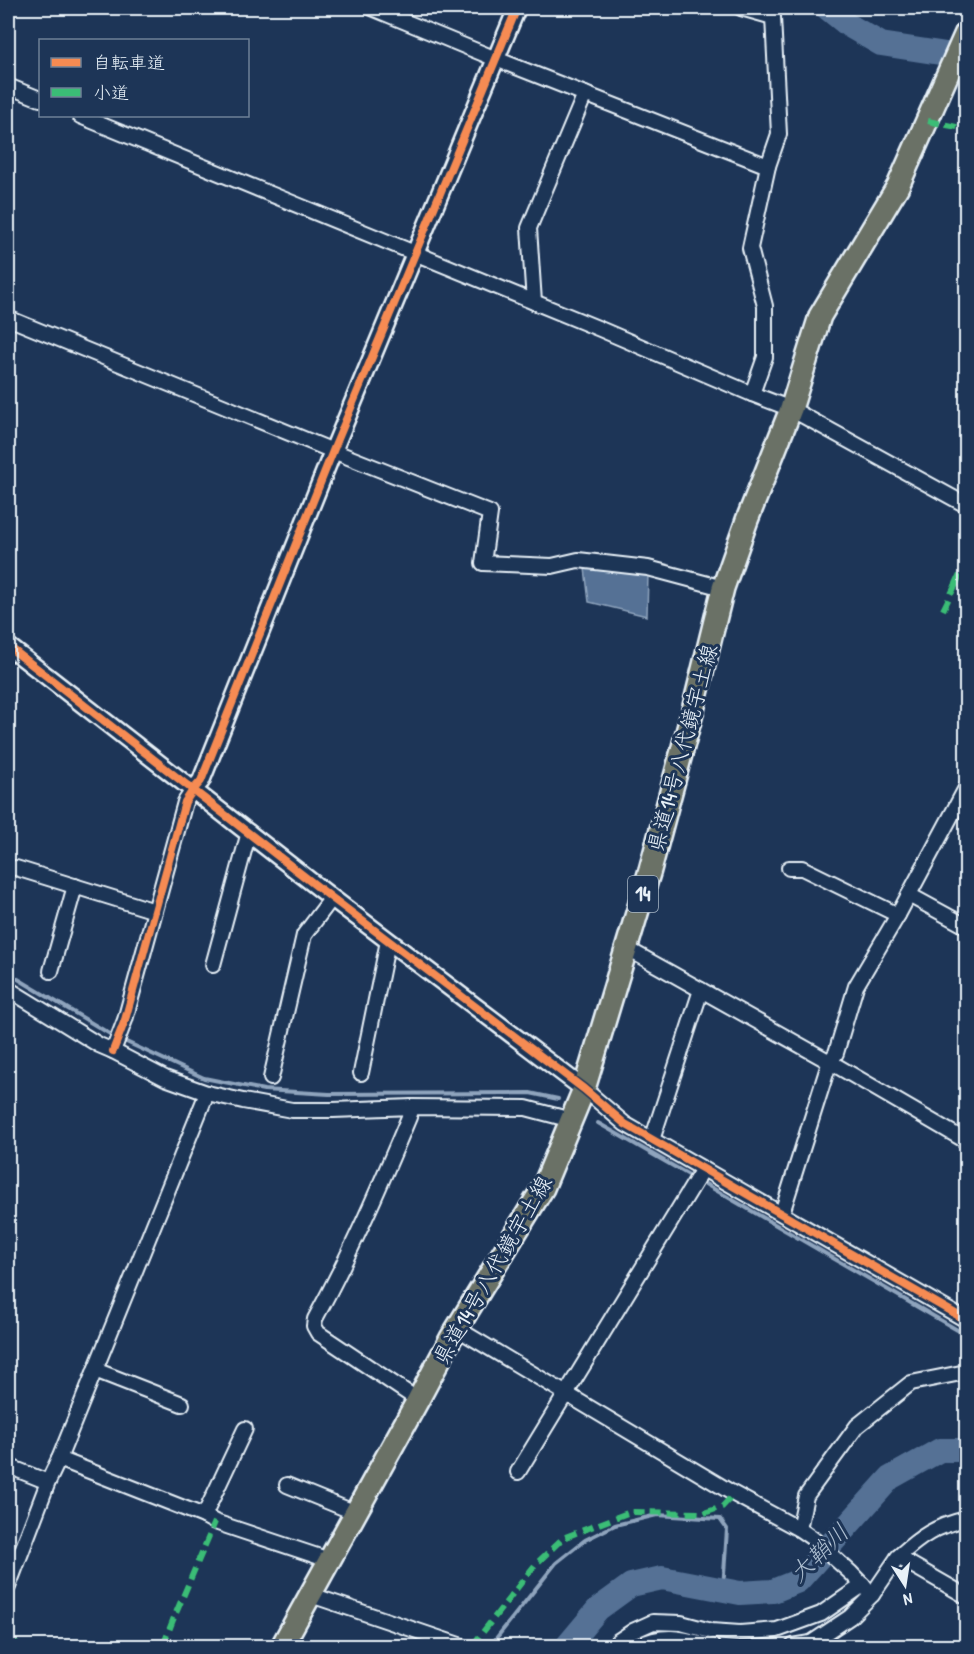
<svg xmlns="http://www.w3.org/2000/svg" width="974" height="1654" font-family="'Patrick Hand','Klee One',sans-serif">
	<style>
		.water { fill: #547195; stroke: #8fa4bd; stroke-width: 1.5 }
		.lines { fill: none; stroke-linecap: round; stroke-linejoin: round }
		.stream { stroke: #8fa4bd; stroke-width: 4 }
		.river { stroke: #547195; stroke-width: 24 }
		.minor-casing { stroke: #e8f1f8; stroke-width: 18 }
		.tertiary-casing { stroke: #e8f1f8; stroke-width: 21 }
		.primary-casing { stroke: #e8f1f8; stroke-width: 26 }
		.minor { stroke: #1d3557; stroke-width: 14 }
		.tertiary { stroke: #1d3557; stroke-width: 16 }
		.primary { stroke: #6a7166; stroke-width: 21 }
		.quiet { stroke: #3abd76; stroke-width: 6; stroke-dasharray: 12 6; stroke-linecap: butt }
		.cycleway-casing { stroke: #1d3557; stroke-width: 11 }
		.cycleway { stroke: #f68b52; stroke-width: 8 }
		.labels { text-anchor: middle; stroke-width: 6; stroke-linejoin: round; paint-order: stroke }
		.shield { fill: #1d3557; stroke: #abb9c8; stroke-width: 1.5 }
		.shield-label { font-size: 21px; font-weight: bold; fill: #e8f1f8 }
		.street-label { font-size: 22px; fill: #e8f1f8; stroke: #1d3557 }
		.water-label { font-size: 24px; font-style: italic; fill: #adbed0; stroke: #1d3557 }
	</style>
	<rect width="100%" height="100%" fill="#1d3557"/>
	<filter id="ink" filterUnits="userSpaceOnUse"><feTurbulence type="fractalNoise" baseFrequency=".0167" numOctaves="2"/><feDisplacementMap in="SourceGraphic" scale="12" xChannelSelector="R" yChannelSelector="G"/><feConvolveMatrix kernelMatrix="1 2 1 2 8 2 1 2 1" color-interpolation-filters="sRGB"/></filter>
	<g filter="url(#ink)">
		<polygon class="water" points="585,568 648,574 647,616 589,602"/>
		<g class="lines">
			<g class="stream">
				<polyline points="8,973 115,1037"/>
				<polyline points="122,1040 204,1078 264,1090 329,1094 530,1093 558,1099"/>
				<polyline points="598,1123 694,1178"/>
				<polyline points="700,1181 966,1335"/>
				<polyline points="490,1646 556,1563 585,1540 615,1525 657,1515 720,1519 727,1529 723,1589"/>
			</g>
			<g class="river">
				<polyline points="827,8 848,25 881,44 966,57"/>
				<polyline points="567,1646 598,1609 631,1585 662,1578 740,1593 773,1591 798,1581 890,1478 940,1450 966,1450"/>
			</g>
			<defs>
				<g id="minor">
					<polyline points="372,8 496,59 768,166"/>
					<polyline points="741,8 773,17 779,134 768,166 750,248 765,306 765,357 752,394 791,409 966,505"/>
					<polyline points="8,86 40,99"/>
					<polyline points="80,116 600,329 752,394"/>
					<polyline points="534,302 529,228 585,94"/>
					<polyline points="8,318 333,451 490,513 483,563 552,566 578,560 648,568 723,588"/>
					<polyline points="16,868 155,911"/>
					<polyline points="789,868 802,868 898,915 966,788"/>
					<polyline points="909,895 966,926"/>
					<polyline points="626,948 830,1062 966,1141"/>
					<polyline points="213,965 249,832"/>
					<polyline points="51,971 75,886"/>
					<polyline points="8,989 99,1045 113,1051 165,1078 207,1093 243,1101 292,1110 333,1110 412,1107 526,1108 560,1117 571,1121"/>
					<polyline points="113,1051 125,1020 185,802 193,790"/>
					<polyline points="361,1073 388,941"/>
					<polyline points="271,1078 304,935 332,898"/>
					<polyline points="584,1089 625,1124 966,1320"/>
					<path d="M412 1107 409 1117C380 1186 351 1253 315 1319L314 1326 318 1333 418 1400"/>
					<polyline points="652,1140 701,990"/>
					<polyline points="782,1213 827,1070 830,1062 836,1053 856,986 898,915"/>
					<polyline points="456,1328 734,1494 799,1529 812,1538 851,1573 872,1595"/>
					<polyline points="95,1370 182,1404"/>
					<polyline points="59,1459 204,1516 215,1522 320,1557 330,1562"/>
					<polyline points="8,1466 48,1482"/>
					<polyline points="518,1472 703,1169"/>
					<polyline points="287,1485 356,1513"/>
					<polyline points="204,1516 245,1429"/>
					<polyline points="799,1529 806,1496 857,1426 911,1383 966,1372"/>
					<path d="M898 1557C921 1536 936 1526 966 1519"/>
					<polyline points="8,1587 48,1482 59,1459 207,1093"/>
					<polyline points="311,1595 462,1646"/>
					<polyline points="614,1646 618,1641 633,1631 653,1622 681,1623 711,1631 740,1633 777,1630 821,1614 863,1585"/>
					<path d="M638 1646C665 1632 684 1639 712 1646"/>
					<polyline points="793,1646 811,1643"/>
					<polyline points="810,1646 811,1643 850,1617 872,1595 898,1557 966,1596"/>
				</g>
				<g id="tertiary">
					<polyline points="8,646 332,898 584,1089"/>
					<polyline points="193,790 201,781 333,451 517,8"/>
				</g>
				<polyline id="primary" points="282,1646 418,1400 451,1338 543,1188 584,1089 650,870 694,706 723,588 747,520 791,409 820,316 898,186 966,33"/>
			</defs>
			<use href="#minor" class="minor-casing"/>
			<use href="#tertiary" class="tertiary-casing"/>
			<use href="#primary" class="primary-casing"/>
			<use href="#minor" class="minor"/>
			<use href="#tertiary" class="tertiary"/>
			<use href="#primary" class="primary"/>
			<g class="quiet">
				<polyline points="928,121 966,129"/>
				<polyline points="955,586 963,568"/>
				<polyline points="943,610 955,586 966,593"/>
				<polyline points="8,1639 21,1646"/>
				<polyline points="163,1646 173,1620 215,1522"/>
				<polyline points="472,1646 535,1565 563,1538 630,1512 704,1513 722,1507 734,1494"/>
			</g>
			<defs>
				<g id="cycleway">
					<polyline points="8,646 332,898 584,1089 625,1124 966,1320"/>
					<polyline points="113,1051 125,1020 185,802 193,790 201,781 333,451 517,8"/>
				</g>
			</defs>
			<use href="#cycleway" class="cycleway-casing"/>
			<use href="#cycleway" class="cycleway"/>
		</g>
	</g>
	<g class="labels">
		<rect class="shield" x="628" y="876" width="30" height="36" rx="4.5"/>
		<g class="shield-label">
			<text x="643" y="901">14</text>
		</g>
		<g class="street-label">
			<text transform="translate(682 748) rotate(-75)" y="8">県道14号八代鏡宇土線</text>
			<text transform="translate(492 1270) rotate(-60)" y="8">県道14号八代鏡宇土線</text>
		</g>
		<g class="water-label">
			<text transform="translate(819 1553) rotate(-44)" y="8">大鞘川</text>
		</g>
	</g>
	<rect width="974" height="1654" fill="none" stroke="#1d3557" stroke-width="30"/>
	<rect x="15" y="15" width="944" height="1624" fill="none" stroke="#e8f1f8" stroke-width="2" filter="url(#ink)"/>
	<rect x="39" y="39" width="210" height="78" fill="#1d3557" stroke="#6e8097" stroke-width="1.5"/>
	<rect x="51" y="58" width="30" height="9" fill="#f68b52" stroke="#6e8097" stroke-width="1.5"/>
	<text x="93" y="69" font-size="18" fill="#e8f1f8">自転車道</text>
	<rect x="51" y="88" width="30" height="9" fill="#3abd76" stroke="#6e8097" stroke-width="1.5"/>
	<text x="93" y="99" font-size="18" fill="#e8f1f8">小道</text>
	<g transform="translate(905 1585) rotate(168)" stroke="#1d3557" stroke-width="4.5" paint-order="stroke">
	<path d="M0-4.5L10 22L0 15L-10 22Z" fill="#e8f1f8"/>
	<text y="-9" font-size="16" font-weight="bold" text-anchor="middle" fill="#e8f1f8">N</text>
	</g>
</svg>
